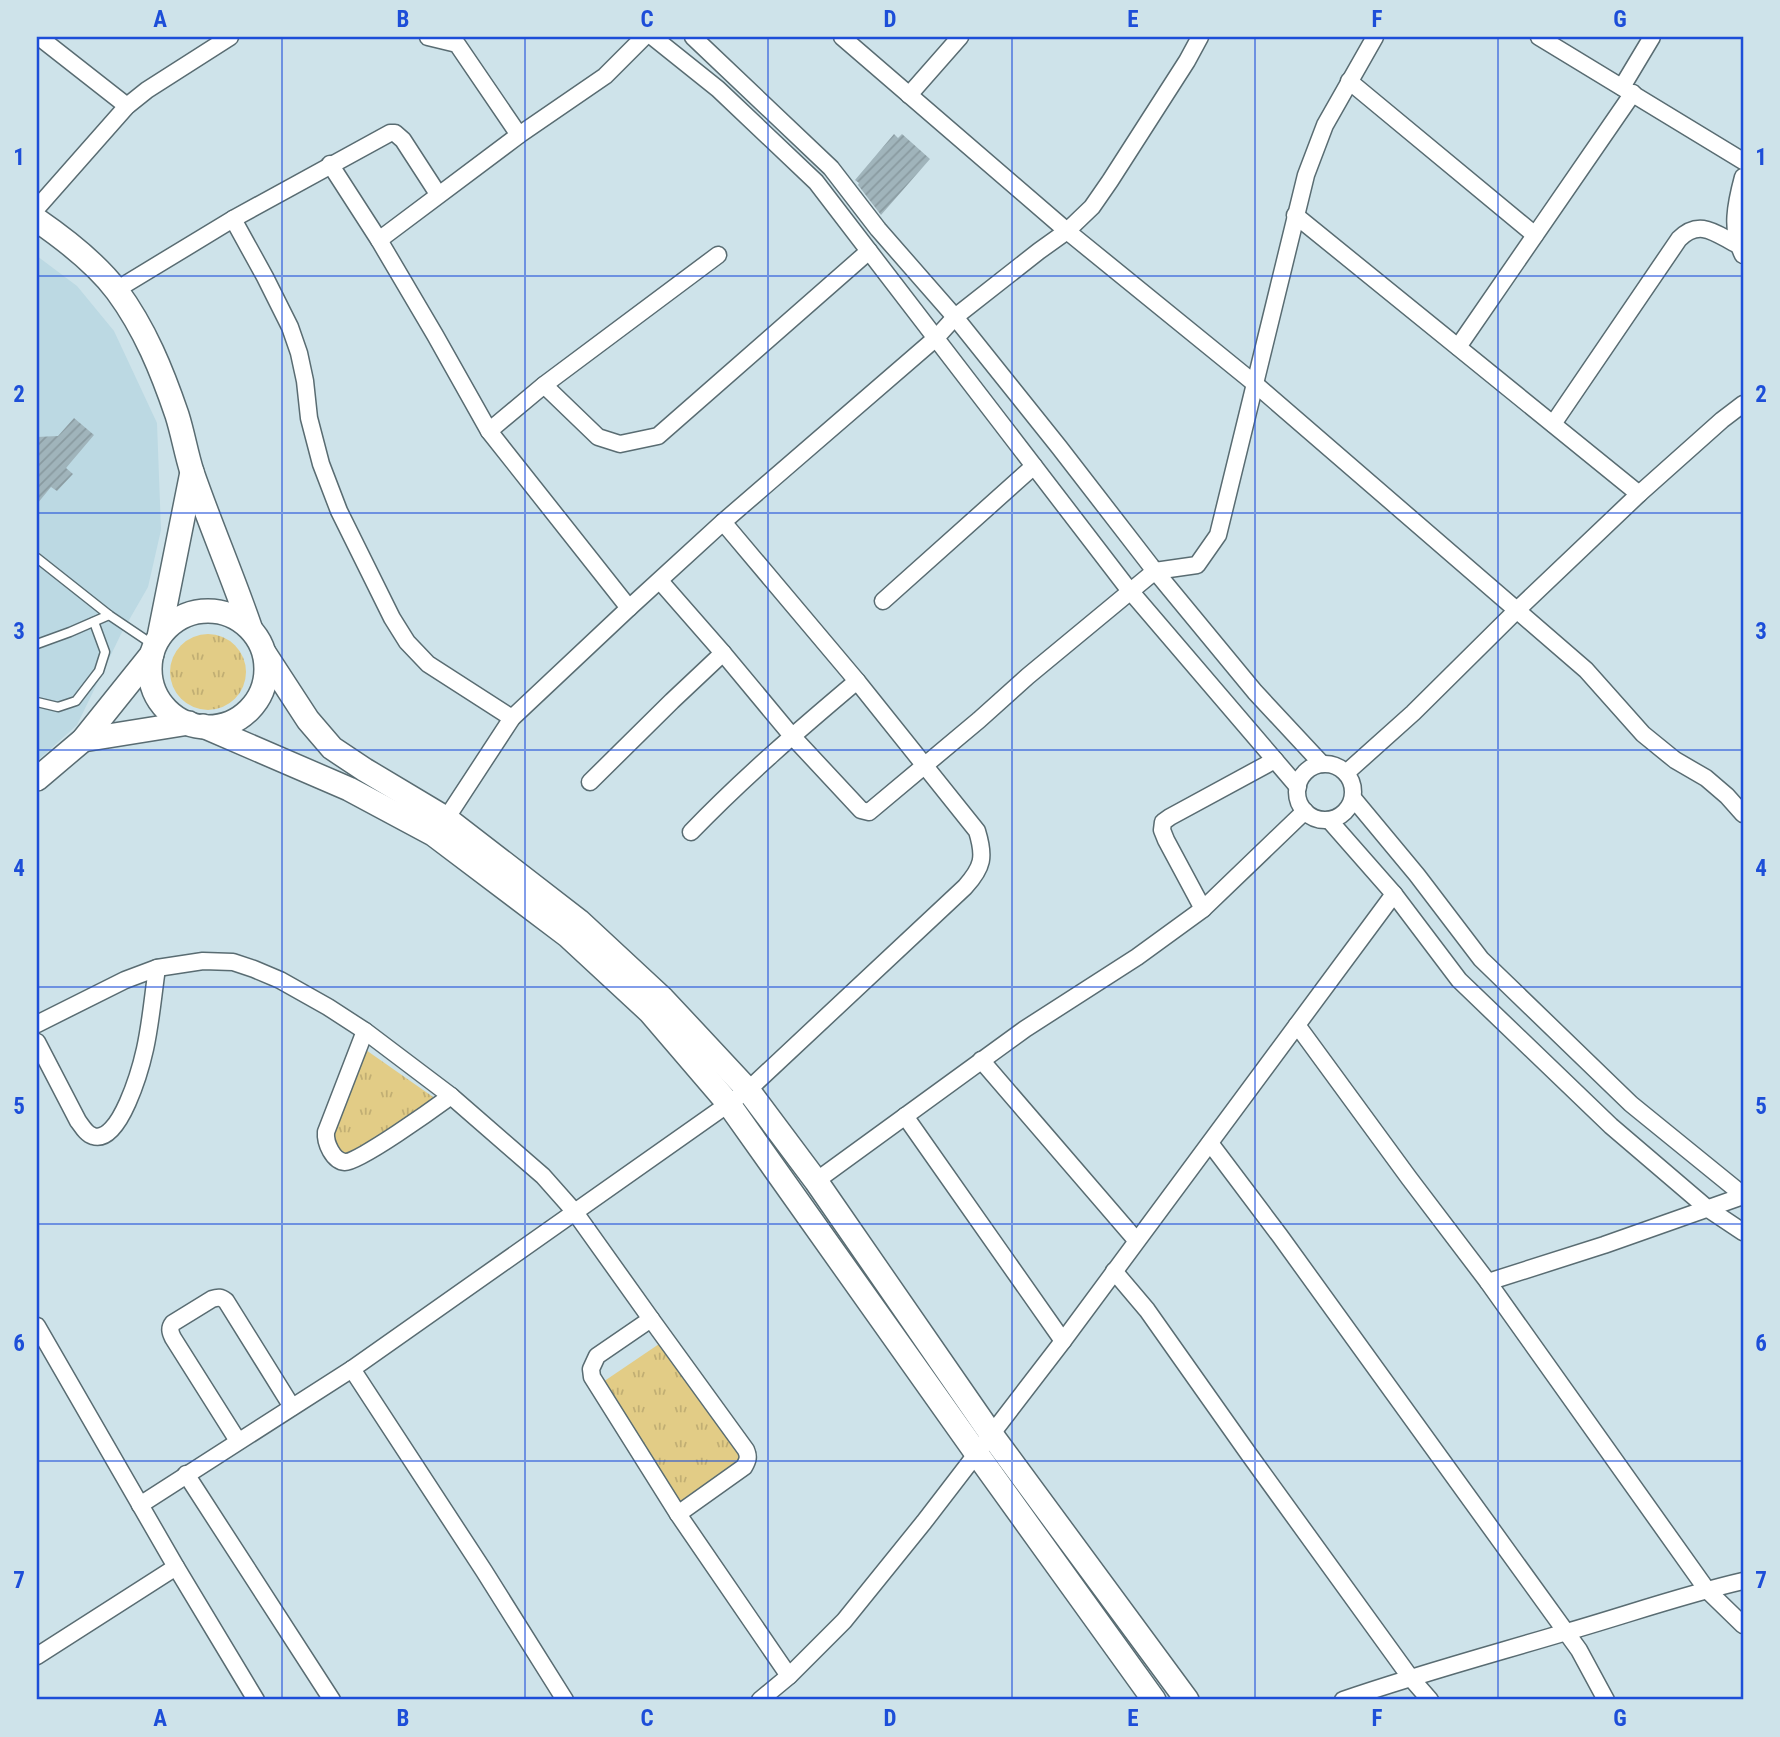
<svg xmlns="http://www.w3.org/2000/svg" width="1780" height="1737" font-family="'Roboto Condensed',sans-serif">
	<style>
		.built { fill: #bcd9e3 }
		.grass { fill: url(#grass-tufts) }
		.building { fill: url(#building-hatch) }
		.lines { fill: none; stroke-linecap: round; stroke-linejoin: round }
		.lane-casing { stroke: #596c72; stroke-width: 11 }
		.street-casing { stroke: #596c72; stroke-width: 19 }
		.secondary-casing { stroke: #596c72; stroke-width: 26 }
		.lane { stroke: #fff; stroke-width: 8 }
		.street { stroke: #fff; stroke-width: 16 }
		.secondary { stroke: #fff; stroke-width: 23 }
		.grid { fill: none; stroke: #1d4ed8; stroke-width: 2; stroke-opacity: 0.55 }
		.neatline { fill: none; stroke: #1d4ed8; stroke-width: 2.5 }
		.grid-label { font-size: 23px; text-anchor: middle; font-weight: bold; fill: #1d4ed8 }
	</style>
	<defs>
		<pattern id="grass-tufts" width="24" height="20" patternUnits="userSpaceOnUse" patternTransform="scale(1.75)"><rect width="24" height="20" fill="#e2cc86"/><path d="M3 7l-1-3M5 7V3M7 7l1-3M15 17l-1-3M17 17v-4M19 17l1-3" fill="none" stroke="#c1ae73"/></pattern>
		<pattern id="building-hatch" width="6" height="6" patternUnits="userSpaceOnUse" patternTransform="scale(1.75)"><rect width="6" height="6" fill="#a0b4bb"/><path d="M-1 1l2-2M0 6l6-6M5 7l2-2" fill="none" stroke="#899aa0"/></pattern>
	</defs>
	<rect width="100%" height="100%" fill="#cee3ea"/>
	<polygon class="built" points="37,256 77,286 114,331 157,423 161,530 148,587 121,634 77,725 37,761"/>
	<g class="grass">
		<circle cx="208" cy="672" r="38"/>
		<polygon points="366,1050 436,1099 349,1165 329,1142"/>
		<polygon points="662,1342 750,1469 684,1521 597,1386"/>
	</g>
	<g class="building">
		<polygon points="894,134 898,138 902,134 930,159 881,215 858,185 859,183 855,180"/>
		<polygon points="74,418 94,435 66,468 73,474 57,491 51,487 37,504 37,437 58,436"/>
	</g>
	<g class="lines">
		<defs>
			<g id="lane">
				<polyline points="37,558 109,615 155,646"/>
				<polyline points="37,644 70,632 109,615"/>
				<polyline points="37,702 58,707 76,701 99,671 105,652 94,622"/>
			</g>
			<g id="street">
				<polyline points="39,37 127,106"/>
				<polyline points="428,37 457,44 519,135"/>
				<polyline points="653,37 718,89 816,182 1126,586 1298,787"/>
				<polyline points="693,37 831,168 878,229 955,317 1059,447 1151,566 1255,692 1322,764"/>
				<polyline points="842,37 1067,231 1254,383 1586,670 1643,734 1675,760 1706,778 1727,796 1743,814"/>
				<polyline points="1539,37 1743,161"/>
				<polyline points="1349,81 1535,235"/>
				<polyline points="1622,87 1652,37"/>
				<polyline points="909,95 960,37"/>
				<polyline points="330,164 379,240 435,335 489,431 629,608"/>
				<path d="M1743 177C1736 203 1730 230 1743 255"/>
				<polyline points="37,208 127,106 147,90 230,37"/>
				<polyline points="1295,215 1639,494"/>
				<polyline points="233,219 265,277 290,327 299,353 305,381 309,418 321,464 339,511 392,618 407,642 428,664 512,718"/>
				<polyline points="379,240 519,135 605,76 644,37"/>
				<polyline points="116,290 233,219 390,133 395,133 403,140 438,194"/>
				<polyline points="1458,347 1633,93"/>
				<polyline points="544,385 598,437 620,444 658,436 869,251"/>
				<path d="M1553 424 1679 239C1700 218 1716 234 1738 245"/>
				<polyline points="489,431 544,385 718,255"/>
				<polyline points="660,581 723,653 792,736 861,810 869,812 979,720 1028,676 1155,571 1197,565 1218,535 1306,175 1325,125 1375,37"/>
				<polyline points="883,601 1034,466"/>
				<circle cx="1325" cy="792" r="28"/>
				<polyline points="1346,773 1413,713 1517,610 1639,494 1722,420 1743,404"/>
				<polyline points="590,782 672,701 723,653"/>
				<polyline points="1353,798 1417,875 1481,959 1631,1104 1743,1195"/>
				<polyline points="1329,820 1394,894 1459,980 1611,1126 1707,1208 1743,1232"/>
				<polyline points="442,825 512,718 629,608 723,522 936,338 955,317 1039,251 1067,231 1092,207 1110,181 1187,61 1200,37"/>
				<path d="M691 832C743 778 800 729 857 681"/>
				<polyline points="1203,909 1166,840 1162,830 1163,822 1170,817 1275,760"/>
				<polyline points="37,1024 125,980 157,968 203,961 233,962 254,969 280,980 328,1007 365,1031 451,1096 543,1176 574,1211 651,1319 597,1356 591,1369 592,1377 678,1514 789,1676"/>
				<polyline points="1297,1025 1409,1178 1488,1282 1707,1590 1743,1625"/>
				<path d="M365 1031 326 1132C325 1143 333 1161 345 1162 358 1163 436 1107 451 1096"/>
				<path d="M37 1042 78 1121C82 1126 86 1134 93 1136 120 1145 141 1067 145 1049 151 1022 153 995 157 968"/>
				<polyline points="981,1060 1136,1240"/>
				<polyline points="905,1116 1063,1341"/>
				<polyline points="1210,1143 1280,1236 1579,1650 1606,1700"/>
				<polyline points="816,1181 1025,1029 1137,957 1203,909 1305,811"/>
				<polyline points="1114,1271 1147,1310 1248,1453 1410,1677 1430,1700"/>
				<polyline points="1488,1282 1604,1245 1743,1196"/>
				<path d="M651 1319 746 1450C749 1457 748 1460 744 1467L678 1514"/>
				<polyline points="37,1326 176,1567 256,1700"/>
				<polyline points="352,1369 484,1571 565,1700"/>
				<path d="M238 1441 173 1338C170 1332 169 1328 173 1323L212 1299C218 1297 221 1297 226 1301L292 1407"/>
				<polyline points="186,1474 332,1700"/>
				<path d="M140 1505 352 1369 748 1090 965 887C983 867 985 857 977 831L857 681 723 522"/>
				<polyline points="37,1656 176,1567"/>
				<polyline points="760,1700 789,1676 844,1621 924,1522 1063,1341 1394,894"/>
				<path d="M1343 1700C1415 1675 1489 1655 1563 1633 1623 1616 1682 1595 1743 1581"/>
			</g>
			<g id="secondary">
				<path d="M37 220C66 240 96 263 117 291 145 329 162 371 177 415 183 434 186 453 192 472 210 524 232 575 250 627"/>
				<circle cx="208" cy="669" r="58"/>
				<polyline points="159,637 192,472"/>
				<polyline points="265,654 308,720 332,748 365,770 447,819 579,921 663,999 748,1090 816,1181 991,1434 1187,1700"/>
				<polyline points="203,726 349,789 433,834 568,936 650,1012 728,1103 977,1454 1154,1700"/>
				<polyline points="83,740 189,723"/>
				<polyline points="37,779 83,740 152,654"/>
			</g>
		</defs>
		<use href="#lane" class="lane-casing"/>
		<use href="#street" class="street-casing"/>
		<use href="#secondary" class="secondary-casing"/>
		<use href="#lane" class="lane"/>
		<use href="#street" class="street"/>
		<use href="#secondary" class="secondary"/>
	</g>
	<path class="grid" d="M282 37V1700M525 37V1700M768 37V1700M1012 37V1700M1255 37V1700M1498 37V1700M37 276H1743M37 513H1743M37 750H1743M37 987H1743M37 1224H1743M37 1461H1743"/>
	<rect width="1780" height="1737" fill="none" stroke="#cee3ea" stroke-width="77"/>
	<rect x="38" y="38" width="1704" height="1660" class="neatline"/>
	<g class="grid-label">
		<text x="160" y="27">A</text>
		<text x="403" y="27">B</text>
		<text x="647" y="27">C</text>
		<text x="890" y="27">D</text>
		<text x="1133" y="27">E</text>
		<text x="1377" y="27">F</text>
		<text x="1620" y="27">G</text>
		<text x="19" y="165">1</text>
		<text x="1761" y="165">1</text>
		<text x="19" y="402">2</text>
		<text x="1761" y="402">2</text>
		<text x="19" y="639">3</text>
		<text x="1761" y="639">3</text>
		<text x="19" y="876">4</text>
		<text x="1761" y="876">4</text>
		<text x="19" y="1114">5</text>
		<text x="1761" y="1114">5</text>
		<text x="19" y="1351">6</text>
		<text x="1761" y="1351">6</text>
		<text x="19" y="1588">7</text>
		<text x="1761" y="1588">7</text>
		<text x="160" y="1726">A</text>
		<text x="403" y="1726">B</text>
		<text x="647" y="1726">C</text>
		<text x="890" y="1726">D</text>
		<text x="1133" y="1726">E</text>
		<text x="1377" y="1726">F</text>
		<text x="1620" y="1726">G</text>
	</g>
</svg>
